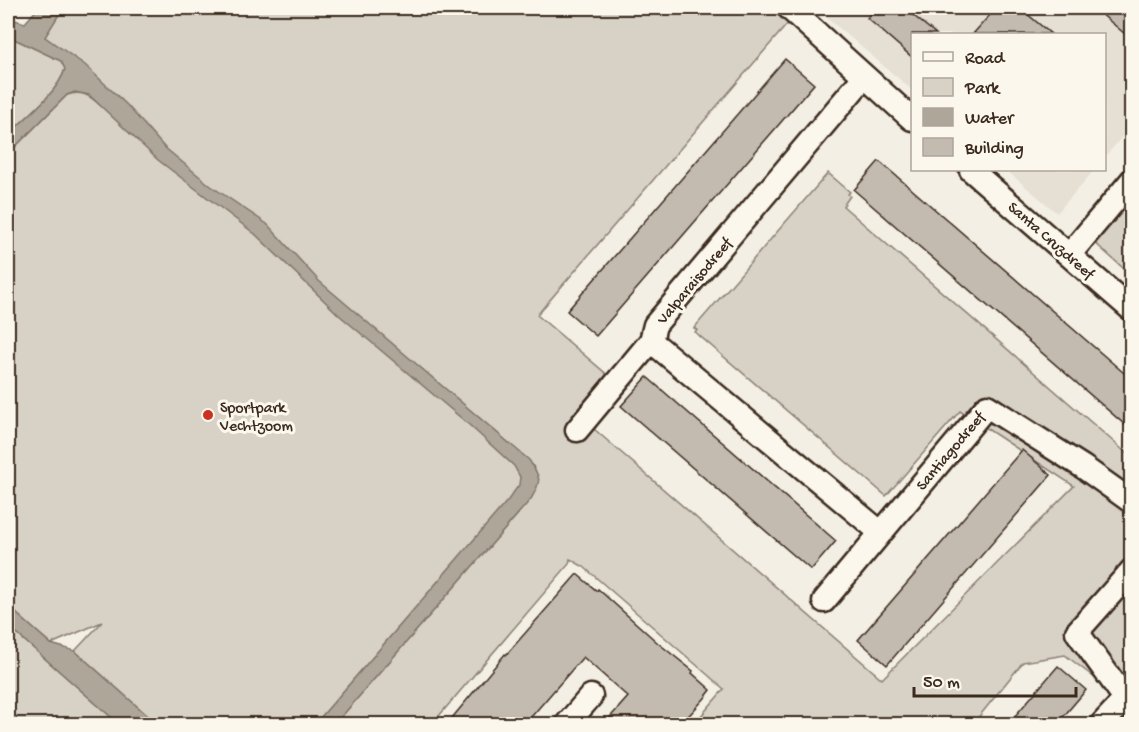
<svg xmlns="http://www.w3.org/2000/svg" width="1139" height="732" font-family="'Gochi Hand',sans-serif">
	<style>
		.built { fill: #e5dfd4 }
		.green { fill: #d8d1c6; stroke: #8a7e72; stroke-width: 1.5 }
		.water { fill: #afa69a; stroke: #817468; stroke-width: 1.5 }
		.building { fill: #c3bbb0; stroke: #3b2a1e; stroke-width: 1.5 }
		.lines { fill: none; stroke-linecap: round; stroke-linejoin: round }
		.minor-casing { stroke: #3b2a1e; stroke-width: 27 }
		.minor { stroke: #fbf7ec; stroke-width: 22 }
		.poi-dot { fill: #c8321e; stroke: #fbf7ec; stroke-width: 2 }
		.labels { text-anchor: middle; stroke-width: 6; stroke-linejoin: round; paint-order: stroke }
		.street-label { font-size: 16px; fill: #3b2a1e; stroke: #fbf7ec }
		.poi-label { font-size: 16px; fill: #3b2a1e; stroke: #fbf7ec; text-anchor: start }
	</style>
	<rect width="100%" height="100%" fill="#f3efe4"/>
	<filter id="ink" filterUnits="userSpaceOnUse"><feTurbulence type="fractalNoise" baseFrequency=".0167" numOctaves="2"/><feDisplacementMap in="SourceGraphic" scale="12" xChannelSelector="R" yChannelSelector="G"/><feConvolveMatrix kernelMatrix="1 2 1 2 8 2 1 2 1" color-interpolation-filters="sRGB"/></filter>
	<g filter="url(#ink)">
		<g class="built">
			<polygon points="828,8 1131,8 1131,126 1105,157 1104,34 912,34 912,90 823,14"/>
			<polygon points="1006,170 1094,170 1057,213"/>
		</g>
		<g class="green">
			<path d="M63 8H778L790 21 537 315 623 388 594 429 882 679 1074 486 960 411 886 496 695 332 697 330 694 328 828 173 850 192 848 194 850 196 843 206 1131 457 1132 571 1126 597 1132 602 1131 724H1106L1126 702 1065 655 1023 662 973 724H694L724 689 584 567 570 559 569 564 432 724H335L518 514 506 503 315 724H157L75 651 102 622 51 644 8 606V154L67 95C82 90 90 96 100 105L44 37Z"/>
			<path d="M8 36 61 61 65 69C58 93 25 118 8 135Z"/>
			<polygon points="1131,200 1131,275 1095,243"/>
			<polygon points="8,626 119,724 13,724 8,720"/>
		</g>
		<g class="water">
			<path d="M38 8H63L45 37 85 65 127 105 164 147 211 186 267 224 319 281 529 460C541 478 542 480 531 499L335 724H315L508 500 519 485 520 477 514 466 467 423 339 315 255 234 158 160 89 95 75 92 67 95 8 154V135C25 118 58 93 65 69L61 61 8 36V18L25 23Z"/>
			<polygon points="8,606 51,644 75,651 157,724 119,724 8,626"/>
		</g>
		<g class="building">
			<polygon points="876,8 904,8 936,34 912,34 912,57 867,18"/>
			<polygon points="996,8 1020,8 1051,34 973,34"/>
			<polygon points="1094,8 1131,8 1131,39"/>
			<polygon points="785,59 814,84 596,336 567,311"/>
			<polygon points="879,161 1131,379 1131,430 854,190"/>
			<polygon points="647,377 836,541 811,570 621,406"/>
			<polygon points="1022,450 1051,475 887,665 858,640"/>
			<polygon points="577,574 597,591 598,589 658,643 693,671 692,673 711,690 704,699 681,724 604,724 628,697 583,657 525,724 447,724 505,654 506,655"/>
			<polygon points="1058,666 1086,690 1057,724 1008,724"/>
		</g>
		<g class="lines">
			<defs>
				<g id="minor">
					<polyline points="789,8 912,119"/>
					<polyline points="864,77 655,325 651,341 880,532"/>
					<polyline points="971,170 1132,310"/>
					<polyline points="1070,254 1132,180"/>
					<polyline points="577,430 651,341"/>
					<polyline points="1132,570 1077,632 1132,708"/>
					<polyline points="824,601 987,406 1083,467 1132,502"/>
					<polyline points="567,724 591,696"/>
					<polyline points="1102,724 1126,698"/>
				</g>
			</defs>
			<use href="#minor" class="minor-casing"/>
			<use href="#minor" class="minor"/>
		</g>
	</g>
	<circle class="poi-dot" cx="208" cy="415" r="6"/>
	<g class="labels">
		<g class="street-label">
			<text transform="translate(1052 239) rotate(41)" y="6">Santa Cruzdreef</text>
			<text transform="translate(693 280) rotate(-50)" y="6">Valparaisodreef</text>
			<text transform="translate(949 450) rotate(-50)" y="6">Santiagodreef</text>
		</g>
		<g class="poi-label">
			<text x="220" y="412">Sportpark<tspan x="220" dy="18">Vechtzoom</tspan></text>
		</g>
	</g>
	<rect width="1139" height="732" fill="none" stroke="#fbf7ec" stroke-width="30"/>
	<rect x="15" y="15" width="1109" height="702" fill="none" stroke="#3b2a1e" stroke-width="2" filter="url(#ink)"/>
	<rect x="911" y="33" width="195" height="138" fill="#fbf7ec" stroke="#aea59a" stroke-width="1.5"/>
	<rect x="923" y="52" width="30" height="9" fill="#fbf7ec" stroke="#aea59a" stroke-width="1.5"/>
	<text x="965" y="63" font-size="18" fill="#3b2a1e">Road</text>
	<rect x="923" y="78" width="30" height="18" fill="#d8d1c6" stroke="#aea59a" stroke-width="1.5"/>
	<text x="965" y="93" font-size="18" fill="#3b2a1e">Park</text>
	<rect x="923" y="108" width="30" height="18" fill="#afa69a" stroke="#aea59a" stroke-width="1.5"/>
	<text x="965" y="123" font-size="18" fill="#3b2a1e">Water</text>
	<rect x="923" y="138" width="30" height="18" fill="#c3bbb0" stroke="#aea59a" stroke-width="1.5"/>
	<text x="965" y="153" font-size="18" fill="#3b2a1e">Building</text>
	<path d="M914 687v9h162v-9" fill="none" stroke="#3b2a1e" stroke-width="3"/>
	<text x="923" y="687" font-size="18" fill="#3b2a1e" stroke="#fbf7ec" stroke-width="4.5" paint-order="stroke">50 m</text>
</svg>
